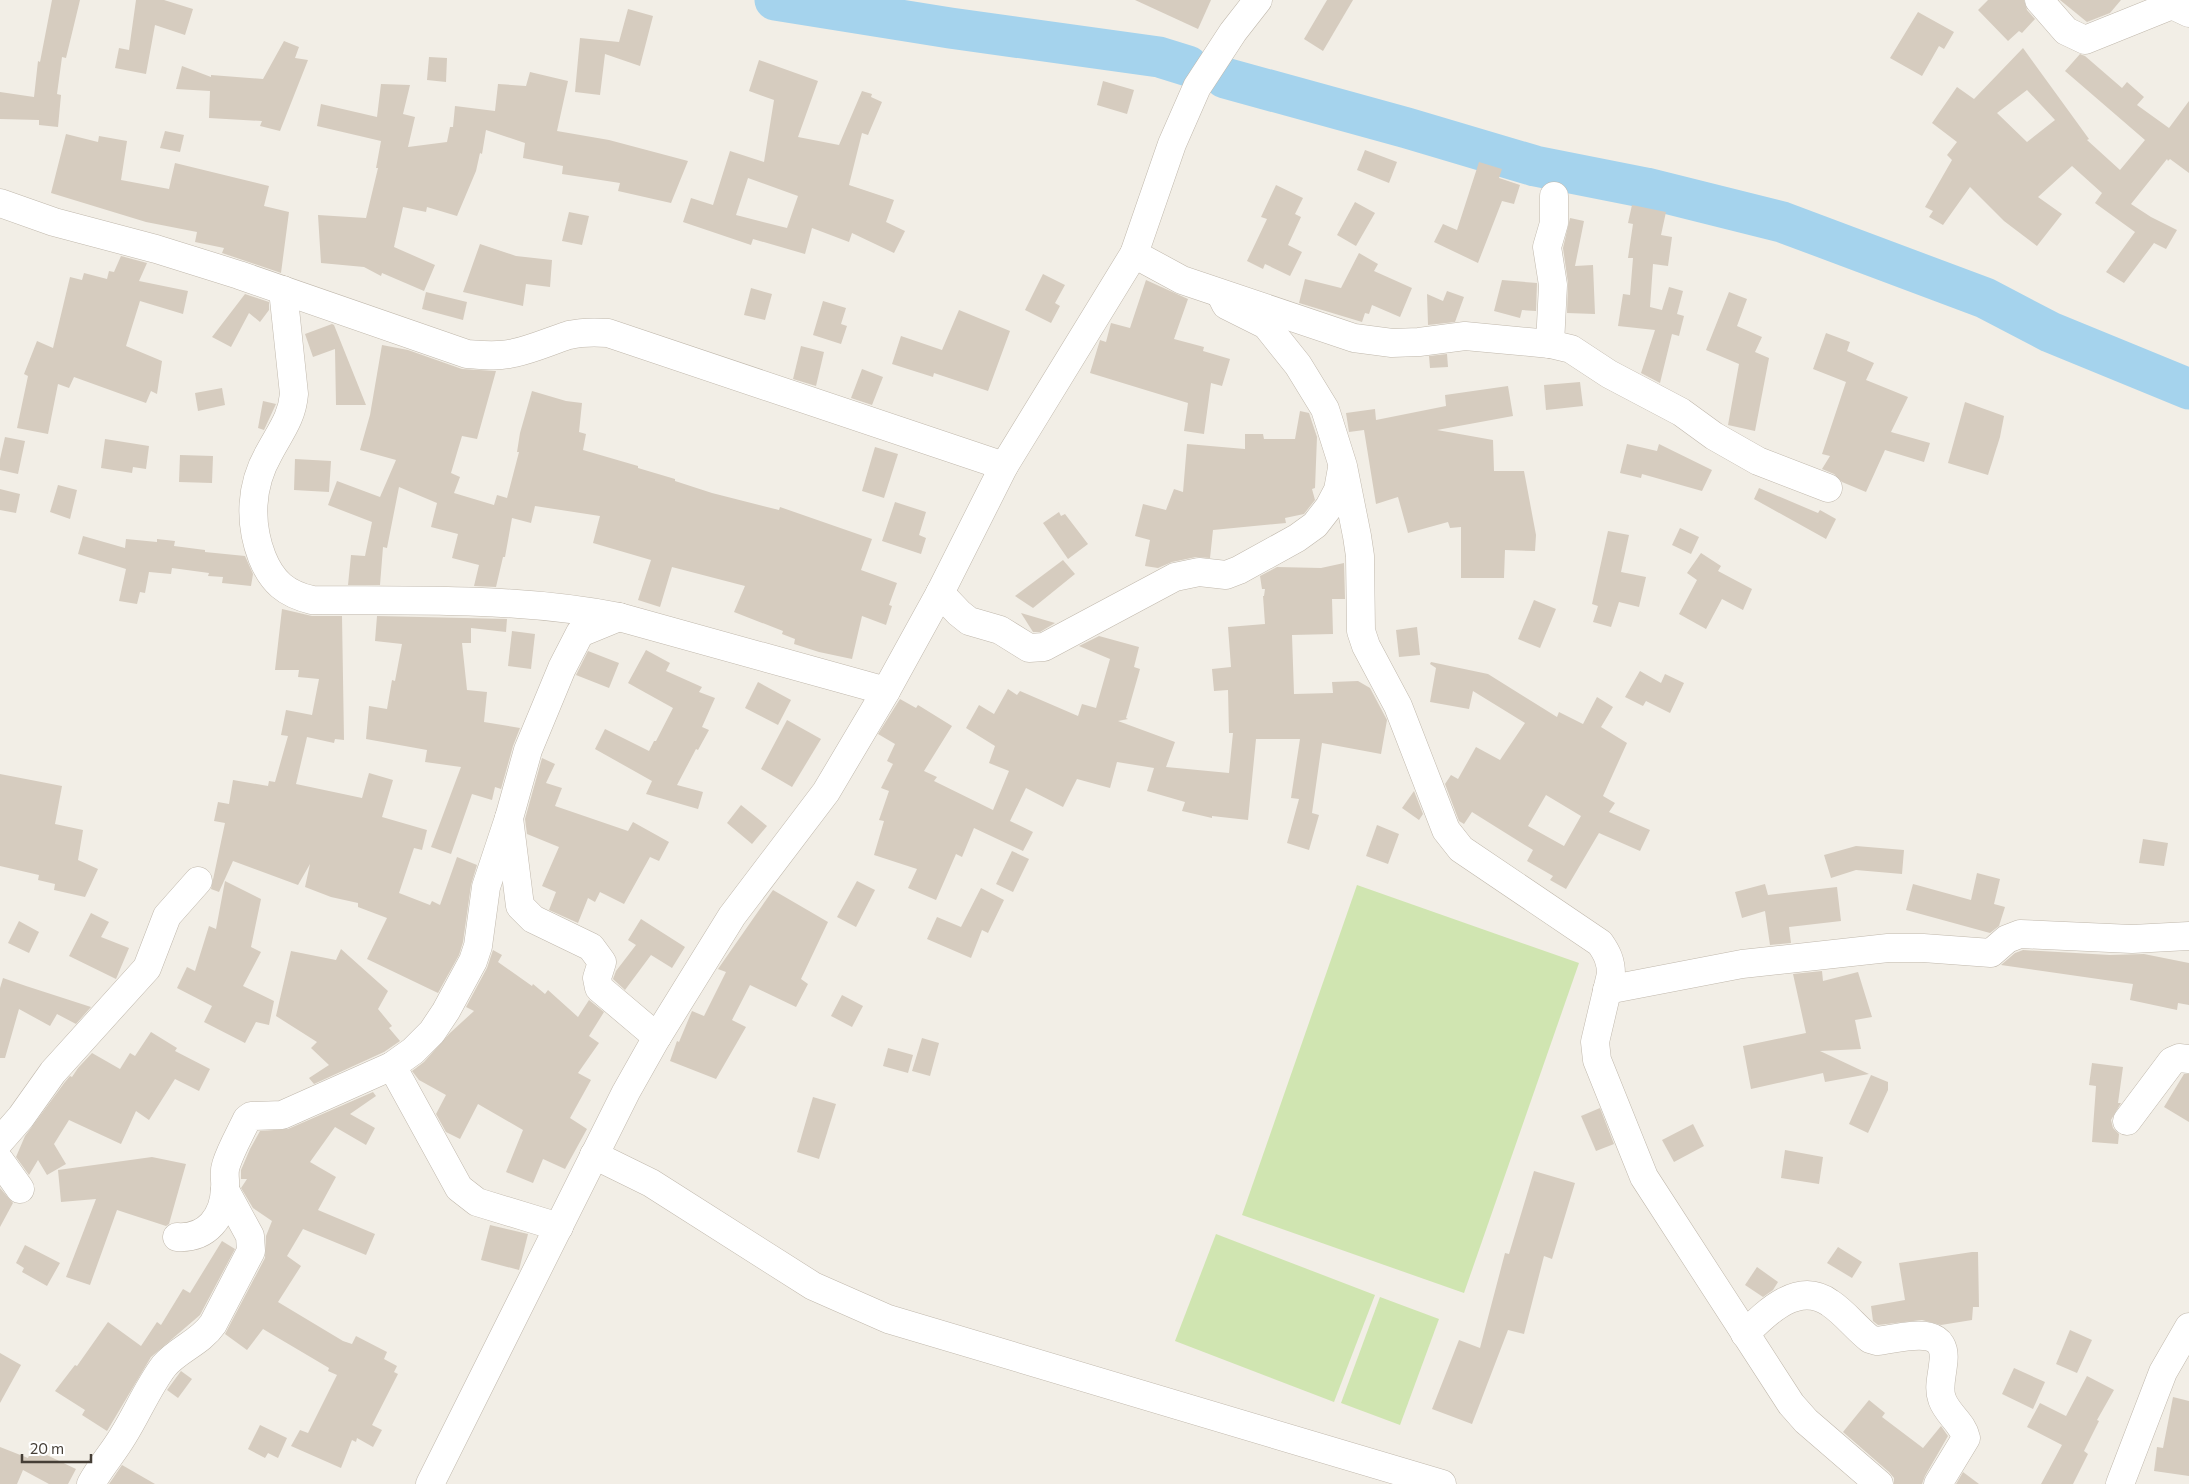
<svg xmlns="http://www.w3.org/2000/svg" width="2189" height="1484" font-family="Commissioner,sans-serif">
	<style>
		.pitch { fill: #d0e5b1 }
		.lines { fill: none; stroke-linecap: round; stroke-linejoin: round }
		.river { stroke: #a5d3ed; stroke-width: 41 }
		.building { fill: #d6ccbf; fill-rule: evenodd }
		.minor-casing { stroke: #c0b8ac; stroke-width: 29 }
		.minor { stroke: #fff; stroke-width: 28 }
	</style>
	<rect width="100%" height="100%" fill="#f2eee6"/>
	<g class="pitch">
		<polygon points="1357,885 1579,963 1464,1293 1242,1215"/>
		<polygon points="1216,1234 1375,1295 1334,1402 1175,1341"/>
		<polygon points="1380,1297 1439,1319 1400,1425 1341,1403"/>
	</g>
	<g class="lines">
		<g class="river">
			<polyline points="775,0 950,28 1159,57 1188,66"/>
			<polyline points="1225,78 1407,128 1535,166 1646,188 1782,222 1985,298 2050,332 2189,389"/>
		</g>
	</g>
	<g class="building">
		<polygon points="52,0 80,0 66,58 62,57 57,94 61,95 58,127 39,125 39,120 0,119 0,92 34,97 38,61 40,62"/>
		<polygon points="136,0 164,0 193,9 185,35 155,25 146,74 115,68 119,48 129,50"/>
		<polygon points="1135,0 1211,0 1198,29"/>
		<polygon points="1327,0 1353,0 1323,51 1304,39"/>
		<polygon points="1988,0 2024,0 2027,10 2035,19 2022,33 2019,31 2008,41 1978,10"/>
		<polygon points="2060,0 2121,0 2110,13 2087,22"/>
		<polygon points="628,9 653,16 640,66 605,54 600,95 575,92 580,38 619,42"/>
		<polygon points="1918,12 1954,32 1944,49 1939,46 1922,76 1890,58"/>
		<polygon points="284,41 299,47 295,58 308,60 280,131 260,126 262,121 209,118 210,91 176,89 182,66 211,77 211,75 263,79"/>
		<path d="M2023 48 2089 139 2087 140 2120 170 2145 140 2065 71 2080 54 2085 56 2122 88 2127 82 2144 97 2137 105 2169 128 2189 101V173L2170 159 2168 161 2167 159 2131 204 2151 217 2177 230 2166 249 2154 243 2124 283 2106 272 2135 232 2095 203 2102 193 2072 166 2038 197 2062 214 2037 246 2004 221 1970 187 1943 225 1929 217 1933 211 1925 207 1952 160 1947 155 1957 142 1932 123 1957 87 1974 99ZM2027 90 2055 120 2027 142 1997 113Z"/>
		<polygon points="429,57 447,58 446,82 427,80"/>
		<path d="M759 60 818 81 798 137 839 145 862 91 872 94 871 97 882 102 868 135 862 133 849 185 894 200 886 222 905 231 894 253 852 233 849 242 812 228 805 254 753 239 751 245 683 222 691 198 713 205 730 151 764 162 774 100 749 91ZM748 178 798 196 787 228 736 215Z"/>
		<polygon points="530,72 568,81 557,131 609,140 688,161 671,203 618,191 620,183 562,174 563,166 523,158 525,143 486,130 482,154 480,153 476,171 457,216 427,207 426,212 403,207 394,247 435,265 424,291 382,273 381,276 364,267 321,263 318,215 366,218 378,168 376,168 381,141 317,126 321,104 377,117 381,84 410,85 403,114 415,117 408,147 447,142 450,127 453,127 455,106 495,111 498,84 526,86"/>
		<polygon points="1103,81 1134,90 1127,114 1097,105"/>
		<polygon points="165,131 184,135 180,152 160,148"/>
		<polygon points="66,134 98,142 99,136 127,141 121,180 169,189 175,163 269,186 264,206 289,212 281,273 222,253 224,248 195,242 197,232 146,222 51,193"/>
		<polygon points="1365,150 1397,162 1389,183 1357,170"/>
		<polygon points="1479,162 1502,169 1499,178 1520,185 1514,204 1502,201 1478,263 1434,242 1443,224 1457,230"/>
		<polygon points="1276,185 1303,198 1295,214 1301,217 1288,245 1302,252 1290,276 1265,264 1263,269 1247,261 1267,219 1261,217"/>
		<polygon points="1355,202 1375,213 1356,246 1337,235"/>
		<polygon points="1632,205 1666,212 1661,235 1672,237 1668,266 1653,264 1650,307 1662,310 1669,287 1683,291 1677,314 1684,316 1679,336 1672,334 1660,383 1641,373 1655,330 1618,326 1623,294 1630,295 1633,258 1628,258 1633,224 1628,223"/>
		<polygon points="569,212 589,216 582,245 562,241"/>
		<polygon points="1570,218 1584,221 1575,266 1593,265 1595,314 1567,313 1568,283 1563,248"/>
		<polygon points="480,244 516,256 552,260 550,287 526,284 523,306 463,292"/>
		<polygon points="1359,253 1378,264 1374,271 1412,288 1400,317 1372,305 1369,314 1365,313 1362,322 1299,303 1305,279 1341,288"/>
		<polygon points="121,256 147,263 139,281 188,291 183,314 140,301 126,346 162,361 157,394 151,391 146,403 74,377 69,388 58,384 48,434 17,428 28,376 24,374 37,341 53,348 70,277 82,280 84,273 107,279 109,271 114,272"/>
		<polygon points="1043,274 1065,285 1055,303 1060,306 1051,323 1025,310"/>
		<polygon points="1146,280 1188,299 1174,339 1204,347 1203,351 1230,359 1222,386 1211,383 1204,434 1184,431 1188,403 1090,373 1100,340 1106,342 1111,323 1130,328"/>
		<polygon points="1502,280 1537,283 1536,311 1522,310 1520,318 1494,311"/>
		<polygon points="751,288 772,294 765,320 744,315"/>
		<polygon points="1447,291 1464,297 1455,322 1428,325 1427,294 1443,301"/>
		<polygon points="426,292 467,302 463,320 422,309"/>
		<polygon points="1729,292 1747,299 1737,326 1762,337 1755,352 1769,358 1755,431 1728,425 1739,364 1706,350"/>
		<polygon points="245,294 269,302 269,310 260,322 249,313 231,347 212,337"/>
		<polygon points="823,301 846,308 841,324 847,326 841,344 813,335"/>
		<polygon points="959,310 1010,331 988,391 934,373 933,377 892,364 901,336 942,350"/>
		<polygon points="332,324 334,325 366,405 336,405 335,349 313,357 305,334"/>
		<polygon points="1826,333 1850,342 1847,351 1874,363 1866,380 1908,397 1891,432 1930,443 1924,462 1885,450 1866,492 1842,482 1834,474 1822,469 1830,456 1822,454 1846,382 1813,369"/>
		<polygon points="382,345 408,350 462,369 496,371 477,439 462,436 451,473 460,477 454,493 494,505 497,495 507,498 519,452 517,452 520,433 532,391 566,401 582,403 579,432 586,434 583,450 638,466 638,468 675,479 675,481 712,493 779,510 780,507 872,539 861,570 897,583 889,605 892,606 886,625 862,616 852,659 819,652 794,644 795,639 782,634 783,631 734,612 745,586 672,567 660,607 638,600 651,560 593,543 600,516 535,506 531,523 512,518 505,557 503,557 496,587 474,586 479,565 452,558 458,534 431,527 437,503 399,487 387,548 383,547 380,585 348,585 351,555 365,556 372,522 328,505 337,481 380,497 396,460 360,450 370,415"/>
		<polygon points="801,346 824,352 816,386 793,379"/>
		<polygon points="1447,354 1448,367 1430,368 1429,356"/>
		<polygon points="862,369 883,377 872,405 851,398"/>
		<polygon points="1580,382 1583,406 1546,410 1544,385"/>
		<polygon points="1508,386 1513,416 1437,430 1493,440 1494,471 1524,471 1536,535 1535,551 1505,550 1504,578 1461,578 1461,527 1450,528 1448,522 1408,533 1398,497 1376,504 1364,430 1349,432 1346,413 1375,409 1376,420 1446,406 1445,395"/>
		<polygon points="222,388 225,405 198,411 195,393"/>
		<polygon points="263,401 276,404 264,430 258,428"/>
		<polygon points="1965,402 2004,416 2000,437 1988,475 1948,463"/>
		<polygon points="1300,411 1309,413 1317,437 1315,488 1312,489 1315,500 1304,514 1285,518 1286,523 1213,530 1210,558 1196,557 1172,562 1158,568 1145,566 1150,540 1135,536 1143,504 1166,510 1174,489 1183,492 1187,444 1245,449 1245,434 1263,434 1264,439 1295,439"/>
		<polygon points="5,437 25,441 18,474 0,470 0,459"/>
		<polygon points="105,439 149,446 146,469 133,467 132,473 101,468"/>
		<polygon points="1627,444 1657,451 1659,444 1712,470 1702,491 1642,474 1641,478 1620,473"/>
		<polygon points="875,447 898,454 884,498 862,491"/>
		<polygon points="180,455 213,456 212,483 179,482"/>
		<polygon points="295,459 331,461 329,492 294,490"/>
		<polygon points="58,485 77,490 70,519 50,512"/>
		<polygon points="1759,488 1818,513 1820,510 1836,519 1826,539 1754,499"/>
		<polygon points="0,489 20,494 16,513 0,510"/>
		<polygon points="895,502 926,512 919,535 926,538 921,554 882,541"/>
		<polygon points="1059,512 1061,516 1065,514 1088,544 1068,559 1043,523"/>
		<polygon points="1680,528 1699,537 1691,554 1672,545"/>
		<polygon points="1608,531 1629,535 1621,572 1646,577 1639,607 1619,602 1611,627 1593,622 1598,606 1592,604"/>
		<polygon points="83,536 125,548 126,539 157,542 157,539 175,541 174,546 205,550 205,552 245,556 253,574 251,586 222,583 223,577 208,576 209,573 172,568 171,574 149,572 145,593 140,592 137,604 119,601 126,569 78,554"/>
		<polygon points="1701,553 1721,566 1718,571 1752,589 1743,610 1722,599 1706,629 1679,614 1697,580 1687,573"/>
		<polygon points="1063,560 1075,574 1033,608 1015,596"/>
		<polygon points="1344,563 1345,599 1332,599 1333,634 1292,635 1294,694 1333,693 1332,682 1358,681 1370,688 1387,720 1381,754 1322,743 1312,813 1319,815 1309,850 1287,843 1299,799 1291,798 1300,739 1256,739 1248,820 1212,816 1212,818 1182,811 1185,802 1147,791 1154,768 1117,762 1110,788 1077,779 1063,807 1026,788 1010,821 1033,832 1023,851 974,828 962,857 956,854 936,900 908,888 917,869 874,855 884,821 879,820 889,791 881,788 893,764 887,761 895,744 878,734 900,699 916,708 918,705 952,726 924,771 937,777 934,781 993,810 1009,771 989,763 995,746 966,728 979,705 994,714 1008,689 1017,695 1020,691 1078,716 1082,704 1096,708 1110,659 1079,646 1099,636 1139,647 1134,667 1140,669 1126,718 1128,719 1118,721 1175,742 1166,767 1229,773 1233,733 1229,733 1228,690 1214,691 1212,669 1231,667 1228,627 1265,624 1263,596 1264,596 1265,589 1262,589 1260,576 1277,567 1321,568"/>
		<polygon points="1534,600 1556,609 1540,648 1518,639"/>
		<polygon points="282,609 312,616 342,616 344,740 335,739 334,743 307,737 296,784 362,798 369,773 393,780 382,817 427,830 422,850 414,848 399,893 430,905 432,901 440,905 457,857 477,865 471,885 463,942 459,955 438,993 367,959 387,918 358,907 358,903 331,897 305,887 310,864 298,885 233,861 219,892 211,889 225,823 214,821 218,802 229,804 233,780 268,786 269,781 275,782 288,736 281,735 286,710 312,715 319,679 298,677 299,670 275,670"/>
		<polygon points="1021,613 1055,623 1040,632 1033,632"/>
		<polygon points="377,616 507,619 506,632 471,628 471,643 462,643 467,690 487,692 484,722 520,728 513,746 501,789 495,787 492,800 472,794 451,854 431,847 461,767 425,762 427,750 366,739 369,706 387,709 392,680 395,681 402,644 375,641"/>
		<polygon points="1417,627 1420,655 1399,657 1396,630"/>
		<polygon points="512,631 535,634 531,669 508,666"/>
		<polygon points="646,650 670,663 666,671 702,687 699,692 715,698 702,727 709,730 698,750 696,749 677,785 703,792 698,809 646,794 652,781 595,749 605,729 649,751 654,741 656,741 673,708 628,683"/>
		<polygon points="588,651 619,663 609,688 576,675"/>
		<path d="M1431 662 1488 674 1557 717 1559 712 1583 724 1597 697 1613 707 1601 727 1627 743 1603 796 1615 803 1609 812 1650 830 1640 851 1599 833 1566 889 1550 880 1553 876 1527 861 1533 850 1472 812 1464 824 1459 821 1445 784 1451 775 1458 779 1476 747 1500 760 1525 723 1473 691 1469 709 1430 702 1436 668 1430 664ZM1546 795 1581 816 1564 846 1528 826Z"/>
		<polygon points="1640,671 1661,683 1665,674 1684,683 1670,713 1646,701 1643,706 1625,697"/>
		<polygon points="758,682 791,700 778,725 745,708"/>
		<polygon points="787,720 821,739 792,787 761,769"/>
		<polygon points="542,758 555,764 546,783 562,788 555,806 628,831 633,822 669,842 659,861 650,857 624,904 600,892 595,902 588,898 578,923 549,910 556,892 542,886 559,847 527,834 525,819"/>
		<polygon points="0,774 62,786 55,824 83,830 78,860 98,869 85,897 54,890 55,884 38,880 39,875 0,866"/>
		<polygon points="1414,791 1423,814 1419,820 1402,808"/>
		<polygon points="741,805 767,826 752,844 727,823"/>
		<polygon points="1377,825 1399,834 1388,864 1366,856"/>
		<polygon points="2143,839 2168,843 2164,866 2139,863"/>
		<polygon points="1856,846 1904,850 1902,874 1856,870 1831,878 1824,855"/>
		<polygon points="1012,851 1029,859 1013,892 996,884"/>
		<polygon points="1977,873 2000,879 1994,904 2005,907 1999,926 1990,933 1906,910 1913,884 1971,900"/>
		<polygon points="225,881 261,899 251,947 261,952 243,986 274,1001 269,1025 256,1022 245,1043 204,1022 212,1006 177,988 187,967 195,971 209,926 216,929"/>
		<polygon points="857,881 875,890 856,927 837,917"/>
		<polygon points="1765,884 1768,895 1837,887 1841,921 1789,927 1791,943 1770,945 1765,911 1742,918 1735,892"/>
		<polygon points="981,888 1004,900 988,933 982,930 971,958 927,939 937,917 961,927"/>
		<polygon points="773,890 828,922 801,979 808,984 796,1007 750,985 732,1020 746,1027 716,1079 670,1061 677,1041 679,1042 692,1011 704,1016 726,972 718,969"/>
		<polygon points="91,913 109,922 101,937 129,948 116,979 69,956"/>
		<polygon points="641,919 685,947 672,968 651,955 625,990 613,979 616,971 636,945 628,940"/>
		<polygon points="19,921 39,932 29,953 8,943"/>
		<polygon points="341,949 388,991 378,1009 392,1026 389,1028 400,1041 384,1052 314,1084 309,1078 329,1065 311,1048 317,1042 276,1016 291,951 336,960"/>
		<polygon points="493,950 502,955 498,962 532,986 533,984 545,994 548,990 578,1017 589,1000 604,1012 589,1036 599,1043 578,1073 591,1080 570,1118 587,1129 565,1169 543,1159 533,1183 506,1172 523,1130 478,1104 460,1139 446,1132 436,1114 446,1095 419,1080 412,1071 424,1062 450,1033 474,1011 466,1007 487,968"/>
		<polygon points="2023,950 2110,955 2144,954 2189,963 2189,1005 2178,1003 2177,1010 2130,1000 2133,984 2001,965 2015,953"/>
		<polygon points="1822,971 1823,981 1858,972 1872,1017 1855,1020 1861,1049 1820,1051 1869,1074 1825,1082 1823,1073 1751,1089 1743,1046 1806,1033 1793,974"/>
		<polygon points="3,978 26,986 91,1007 76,1024 57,1014 50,1026 19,1009 5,1058 0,1058 0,988"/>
		<polygon points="842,995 863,1006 852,1027 831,1016"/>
		<polygon points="151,1032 177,1048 175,1051 210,1069 199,1091 175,1079 149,1120 136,1111 121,1144 69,1120 54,1144 66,1164 47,1175 38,1160 29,1175 16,1157 25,1136 65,1082 70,1076 72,1077 78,1068 92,1053 120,1069 130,1053 135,1056"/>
		<polygon points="922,1038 939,1043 930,1076 912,1071"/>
		<polygon points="888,1048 913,1055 908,1073 883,1066"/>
		<polygon points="2092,1063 2123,1067 2118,1103 2121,1103 2111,1120 2113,1128 2119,1134 2118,1144 2092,1142 2096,1086 2089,1085"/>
		<polygon points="2184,1074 2189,1074 2189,1122 2164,1107"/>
		<polygon points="1871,1075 1888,1082 1888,1090 1868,1133 1849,1124"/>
		<polygon points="373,1092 376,1096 350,1114 375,1128 366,1145 335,1127 310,1162 336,1177 318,1210 375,1234 366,1255 303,1229 287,1256 301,1266 278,1302 343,1341 352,1344 356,1336 387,1352 384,1359 397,1366 394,1372 398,1374 372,1425 382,1430 373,1447 357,1438 356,1442 352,1440 341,1468 291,1446 300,1430 308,1433 337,1375 328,1371 329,1368 263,1329 247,1350 225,1334 265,1258 266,1236 272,1221 253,1208 241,1188 247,1179 241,1179 241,1170 250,1149 260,1131 288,1129"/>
		<polygon points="813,1097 836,1104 819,1159 797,1152"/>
		<polygon points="1600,1108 1614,1144 1596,1151 1581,1116"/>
		<polygon points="1693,1124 1704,1146 1674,1162 1662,1140"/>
		<polygon points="1785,1150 1823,1157 1819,1184 1781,1178"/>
		<polygon points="152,1157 186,1164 169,1224 166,1226 117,1210 90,1285 66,1277 96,1199 61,1202 58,1170"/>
		<polygon points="1534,1171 1575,1183 1552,1259 1544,1256 1524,1334 1508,1330 1472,1424 1432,1409 1459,1340 1480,1348 1505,1253 1509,1254"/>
		<polygon points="0,1188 13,1203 0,1227"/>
		<polygon points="490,1225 528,1234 519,1270 481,1260"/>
		<polygon points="222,1241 235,1249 200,1315 151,1357 107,1431 82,1415 85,1410 55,1391 75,1365 77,1366 108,1322 141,1346 157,1322 161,1325 183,1289 190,1293"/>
		<polygon points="25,1245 60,1263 47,1286 22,1272 24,1268 16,1263"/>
		<polygon points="1838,1247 1862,1262 1852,1278 1827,1263"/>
		<polygon points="1972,1252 1978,1252 1979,1307 1973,1307 1972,1320 1941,1325 1922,1320 1878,1325 1873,1321 1871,1306 1905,1300 1899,1263"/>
		<polygon points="1757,1267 1778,1282 1773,1290 1763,1297 1745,1285"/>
		<polygon points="2070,1330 2092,1340 2077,1373 2056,1364"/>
		<polygon points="0,1353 21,1365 0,1403"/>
		<polygon points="2014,1368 2045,1382 2033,1409 2002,1394"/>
		<polygon points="181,1371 192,1379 178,1398 167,1390"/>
		<polygon points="2087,1376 2114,1390 2097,1420 2099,1421 2084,1451 2088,1454 2073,1484 2041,1484 2062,1445 2027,1427 2040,1403 2066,1416"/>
		<polygon points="2173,1397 2189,1401 2189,1476 2154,1471 2157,1447 2163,1448"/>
		<polygon points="1869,1400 1885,1413 1882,1417 1923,1448 1941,1426 1948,1436 1925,1476 1922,1484 1894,1484 1894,1478 1889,1472 1843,1432"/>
		<polygon points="260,1425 287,1438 278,1458 268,1453 265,1458 248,1449"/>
		<polygon points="0,1447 28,1458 32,1448 76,1469 68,1484 49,1484 23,1470 17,1484 0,1484"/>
		<polygon points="122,1465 155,1484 109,1484"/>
		<polygon points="1963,1472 1979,1484 1956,1484"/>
	</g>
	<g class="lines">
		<defs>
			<g id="minor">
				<polyline points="2039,0 2066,31 2085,40 2172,5 2189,13"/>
				<path d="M0 203 54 222 156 249 239 275 467 354C483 355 498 357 514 353 533 349 550 341 569 335 582 332 595 332 608 333L1004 466"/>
				<polyline points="1134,254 1182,280 1354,338 1392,343 1419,342 1465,336 1550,344 1571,349 1609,374 1681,412 1714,436 1758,461 1828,488"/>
				<path d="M283 290 294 394C292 418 280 432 269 453 250 486 249 523 262 557 272 582 286 594 312 600 415 601 518 597 619 617L886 691"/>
				<path d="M1221 295 1226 305 1266 325 1298 365 1325 409 1343 466 1357 536 1360 556 1361 631 1366 646 1398 706 1446 830 1461 849 1600 943C1607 953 1611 961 1611 974L1595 1042 1597 1060 1644 1177 1791 1404 1806 1421 1879 1484"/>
				<polyline points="1550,344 1553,285 1547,247 1554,223 1554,196"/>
				<polyline points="940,593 959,613 969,621 1000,630 1029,648 1044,647 1175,577 1199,572 1226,575 1239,570 1297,538 1315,525 1329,507 1338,490 1342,468"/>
				<polyline points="619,617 580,633 562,668 528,750 509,818 520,906 533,919 591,947 602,962 597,978 599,988 657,1037"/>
				<polyline points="1607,990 1742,964 1888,948 1923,948 1991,953 2007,939 2020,934 2132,939 2189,936"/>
				<polyline points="392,1066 459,1188 477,1202 559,1227"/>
				<polyline points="2127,1121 2172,1061 2179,1058 2189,1059"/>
				<polyline points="0,1141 21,1117 53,1072 147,968 167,916 198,881"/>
				<polyline points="594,1155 651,1183 813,1286 888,1319 1442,1484"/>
				<polyline points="0,1161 20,1189"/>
				<path d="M177 1237C207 1239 224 1217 225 1188 226 1180 223 1174 226 1165 231 1149 240 1134 247 1119L251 1116 282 1115 392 1066 413 1051 432 1032 446 1011 473 961 478 946 486 887 509 818"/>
				<path d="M1745 1334C1766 1313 1798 1280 1830 1303 1845 1313 1856 1328 1870 1339L1877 1341C1903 1338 1950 1322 1943 1365 1942 1376 1938 1388 1942 1399 1947 1414 1963 1423 1966 1438L1938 1484"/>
				<path d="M91 1484C100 1467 113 1453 123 1436 137 1414 148 1387 164 1366 178 1349 200 1343 213 1324L251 1251 250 1236 225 1190"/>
				<polyline points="430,1484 626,1092 657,1037 732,916 826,792 886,691 940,593 1004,466 1134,254 1172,144 1197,87 1233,32 1258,0"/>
				<polyline points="2120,1484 2163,1372 2189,1327"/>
			</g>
		</defs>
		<use href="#minor" class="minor-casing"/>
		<use href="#minor" class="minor"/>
	</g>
	<path d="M22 1454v8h69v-8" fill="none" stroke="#453e36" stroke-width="2.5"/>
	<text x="30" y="1454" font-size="15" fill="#453e36" stroke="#ffffff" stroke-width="4" paint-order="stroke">20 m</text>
</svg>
